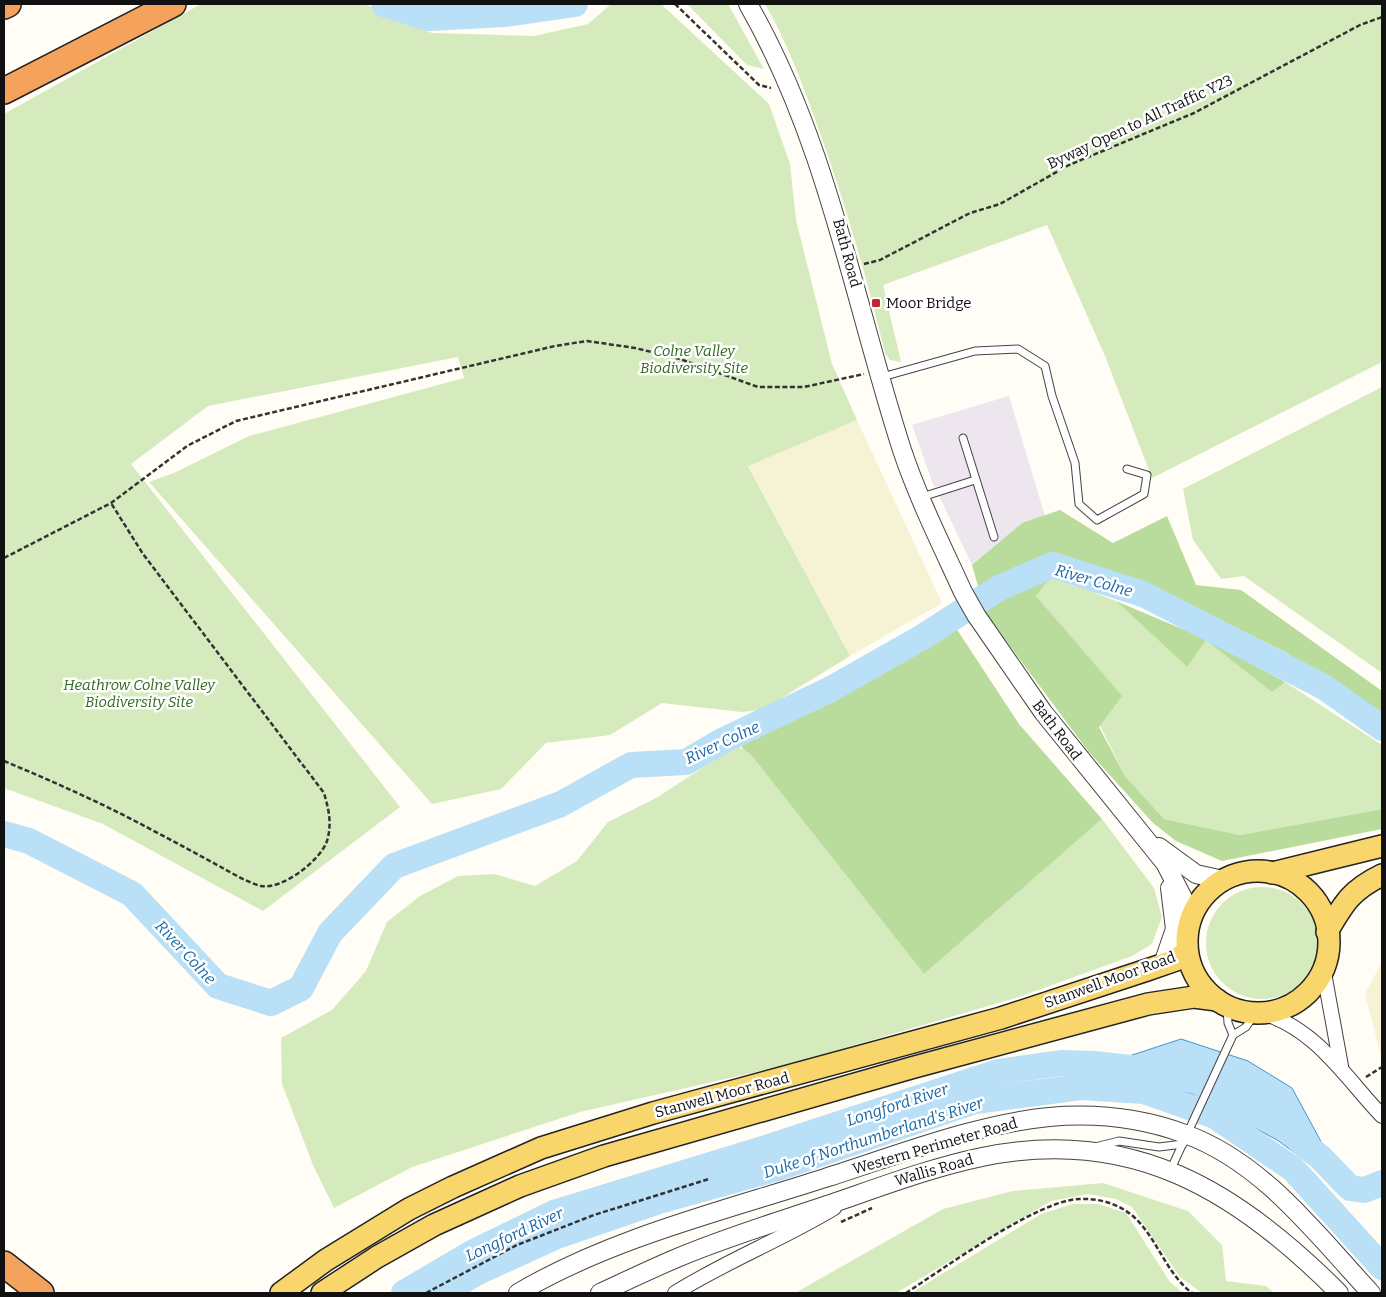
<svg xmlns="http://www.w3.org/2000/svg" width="1386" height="1297" font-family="Bitter,serif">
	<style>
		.industrial { fill: #eee6ef }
		.farmland { fill: #f6f3d4 }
		.green { fill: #d5ebbd }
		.forest { fill: #b9dc9c }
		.water { fill: #b9e0f7; stroke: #3f96cf }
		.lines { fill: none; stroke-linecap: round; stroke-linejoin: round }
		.river { stroke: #b9e0f7; stroke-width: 26 }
		.service-casing { stroke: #444; stroke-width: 9 }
		.minor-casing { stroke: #444; stroke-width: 16 }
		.tertiary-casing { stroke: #444; stroke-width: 20 }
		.primary-casing { stroke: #222; stroke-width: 24 }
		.motorway-casing { stroke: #222; stroke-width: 28 }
		.path { stroke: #333; stroke-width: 2.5; stroke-dasharray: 5 2.5; stroke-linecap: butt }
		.service { stroke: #fff; stroke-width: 7 }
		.minor { stroke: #fff; stroke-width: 14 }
		.tertiary { stroke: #fff; stroke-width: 18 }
		.primary { stroke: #f9d66b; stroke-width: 21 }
		.motorway { stroke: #f5a25d; stroke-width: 25 }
		.poi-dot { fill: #c4262e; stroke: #fff; stroke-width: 2 }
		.labels { text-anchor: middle; stroke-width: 5; stroke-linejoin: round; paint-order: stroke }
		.street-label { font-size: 15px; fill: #111; stroke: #fff }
		.poi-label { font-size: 15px; fill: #111; stroke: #fff; text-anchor: start }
		.park-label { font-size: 15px; font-style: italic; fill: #2f6b1f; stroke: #fff }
		.water-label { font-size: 16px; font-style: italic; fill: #1768a6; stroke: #fff }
	</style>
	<rect width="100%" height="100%" fill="#fffdf5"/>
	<polygon class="industrial" points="1009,396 1045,516 1022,523 972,565 939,496 944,494 941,486 934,487 912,425"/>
	<g class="farmland">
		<polygon points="857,420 942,603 850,656 748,465"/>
		<polygon points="1382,962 1382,1060 1365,994"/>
	</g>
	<g class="green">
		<polygon points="201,4 364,4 432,33 534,36 588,24 611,4 661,4 769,104 790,164 796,220 832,364 857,420 748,466 850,656 762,710 742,712 662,703 610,735 546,743 501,789 432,804 149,482 176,472 249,436 464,378 458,357 208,406 131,464 400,807 263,911 103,824 4,788 4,114"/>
		<polygon points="409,4 535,4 519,7 428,11"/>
		<polygon points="687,4 728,4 764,69 747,65"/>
		<path d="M765 4H1382V362L1152 478 1105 356 1047 225 883 285 901 362 890 360 885 353C866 274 843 196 815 119 801 80 786 40 765 4Z"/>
		<polygon points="1382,387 1382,673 1244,576 1221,579 1193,540 1183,489"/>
		<polygon points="1052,576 1116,601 1186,666 1206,639 1272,691 1285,682 1382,745 1382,809 1240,835 1164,819 1125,776 1036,596"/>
		<polygon points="737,745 752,756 924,974 1102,819 1154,888 1162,917 1152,944 1132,956 1019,997 783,1066 580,1112 412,1167 334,1208 313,1165 282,1084 281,1038 332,1010 366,971 387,922 420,896 458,876 495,874 535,886 577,861 608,822 658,797"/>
		<circle cx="1262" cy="943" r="56"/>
		<polygon points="1103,1183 1188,1211 1222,1245 1226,1281 1266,1286 1274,1293 1202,1293 1180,1277 1132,1207 1116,1199 1088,1194 1051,1201 896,1293 795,1293 943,1209 1013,1191"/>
		<polygon points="1073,1204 1098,1204 1126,1213 1170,1282 1183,1293 911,1293 1041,1214"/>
	</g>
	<g class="forest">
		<polygon points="1060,510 1113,543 1167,516 1196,585 1241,590 1382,691 1382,715 1285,652 1187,604 1087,564 1050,553 980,593 972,565 1022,523"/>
		<polygon points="1052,576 1036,596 1122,696 1099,727 1125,776 1164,819 1240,835 1382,809 1382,829 1222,861 1176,841 1153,823 1088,751 983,610"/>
		<polygon points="1116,601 1206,639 1285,682 1272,692 1206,640 1187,667"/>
		<polygon points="956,628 1019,724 1102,819 924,974 752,756 743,749 740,742 834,700"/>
	</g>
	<polygon class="water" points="1181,1039 1248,1061 1292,1088 1331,1160 1320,1171 1277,1140 1192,1094 1114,1076 1114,1061"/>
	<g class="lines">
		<g class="river">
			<polyline points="384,4 429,18 505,14 575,4"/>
			<polyline points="4,834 29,841 132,894 218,986 271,1003 301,988 330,933 394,866 561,804 631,765 686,762 722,741 829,690 921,638 999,588 1052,565 1143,594 1324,687 1382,728"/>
			<polyline points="1299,1140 1321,1158 1350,1188 1364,1190 1382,1183"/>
			<polyline points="404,1293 472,1253 554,1213 769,1147 998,1072 1061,1063 1094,1064 1148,1070"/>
			<polyline points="441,1293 480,1271 557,1236 659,1201 778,1168 975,1101 1081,1087 1144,1091 1215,1116 1293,1169 1382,1267"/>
		</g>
		<defs>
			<g id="service">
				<polyline points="882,377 975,351 1018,349 1045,366 1052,396 1075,463 1079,504 1097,520 1144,494 1147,475 1127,469"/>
				<polyline points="963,438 994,537"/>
				<polyline points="922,497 975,480"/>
				<polyline points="1227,1007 1228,1023 1233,1035"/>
				<polyline points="1095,1147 1119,1141 1159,1147 1183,1144"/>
				<polyline points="1170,1171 1233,1035 1246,1027 1256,1012"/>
			</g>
			<g id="minor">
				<polyline points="1324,973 1341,1066"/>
				<path d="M1260 1012C1317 1029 1344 1076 1382 1116"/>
				<path d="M675 1293C726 1261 783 1239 834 1208"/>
			</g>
			<g id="tertiary">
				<path d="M748 4C828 144 853 298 902 450 918 498 942 546 963 592L976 615 1043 712 1165 863 1184 900 1188 925"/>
				<polyline points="1159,847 1196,874 1223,880"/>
				<polyline points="1163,964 1175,929 1170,888"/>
				<path d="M518 1293C611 1238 723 1211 825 1178 895 1156 976 1124 1049 1117 1094 1113 1142 1118 1185 1134 1263 1162 1317 1235 1371 1293"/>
				<path d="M600 1293C626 1281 651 1269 677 1258 731 1235 787 1219 842 1200 888 1184 934 1167 982 1157 1131 1126 1237 1190 1339 1293"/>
			</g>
			<g id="primary">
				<circle cx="1258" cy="942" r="71"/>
				<polyline points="1272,873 1382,846"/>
				<path d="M1327 932C1344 903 1351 890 1382 875"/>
				<polyline points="281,1293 326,1260 409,1209 453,1187 541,1148 653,1113 1001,1018 1147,970 1176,960 1187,951"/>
				<polyline points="322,1293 377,1257 434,1225 520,1186 604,1156 911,1068 1148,1004 1194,997 1217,1000"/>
			</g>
			<g id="motorway">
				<polyline points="4,6 8,4"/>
				<polyline points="4,91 173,4"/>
				<polyline points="4,1264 41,1293"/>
			</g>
		</defs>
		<use href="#service" class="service-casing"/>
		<use href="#minor" class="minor-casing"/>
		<use href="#tertiary" class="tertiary-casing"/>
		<use href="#primary" class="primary-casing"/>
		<use href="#motorway" class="motorway-casing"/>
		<g class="path">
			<polyline points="675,4 759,85 771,88"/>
			<polyline points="864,264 880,260 970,213 1000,204 1069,165 1194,113 1360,25 1382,17"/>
			<polyline points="4,558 111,503 187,446 236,421 555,346 587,341 635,348 680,359 758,387 804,387 864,374"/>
			<path d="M4 761C54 782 104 804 152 830 175 842 197 854 219 866 232 873 246 882 261 886 282 890 320 861 327 841 332 824 329 810 324 793L143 554 111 503"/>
			<polyline points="1366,1077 1382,1067"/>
			<polyline points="841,1222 872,1208"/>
			<polyline points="426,1293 517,1245 594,1215 709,1179"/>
			<path d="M906 1293C943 1269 1038 1200 1079 1199 1100 1198 1120 1204 1135 1218 1158 1240 1166 1273 1192 1293"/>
		</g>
		<use href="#service" class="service"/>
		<use href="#minor" class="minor"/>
		<use href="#tertiary" class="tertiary"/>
		<use href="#primary" class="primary"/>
		<use href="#motorway" class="motorway"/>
	</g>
	<rect class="poi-dot" x="871" y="298" width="10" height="10" rx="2.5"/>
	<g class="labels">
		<g class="street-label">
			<text transform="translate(1140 122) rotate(-25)" y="5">Byway Open to All Traffic Y23</text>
			<text transform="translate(847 253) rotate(75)" y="5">Bath Road</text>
			<text transform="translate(1057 730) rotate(53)" y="5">Bath Road</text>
			<text transform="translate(1110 980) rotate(-20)" y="5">Stanwell Moor Road</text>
			<text transform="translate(722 1095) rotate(-15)" y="5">Stanwell Moor Road</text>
			<text transform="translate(935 1146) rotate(-16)" y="5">Western Perimeter Road</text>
			<text transform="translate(934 1170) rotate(-16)" y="5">Wallis Road</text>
		</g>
		<g class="poi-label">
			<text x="886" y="308">Moor Bridge</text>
		</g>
		<g class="park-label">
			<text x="694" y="356">Colne Valley<tspan x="694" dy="17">Biodiversity Site</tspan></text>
			<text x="139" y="690">Heathrow Colne Valley<tspan x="139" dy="17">Biodiversity Site</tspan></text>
		</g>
		<g class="water-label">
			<text transform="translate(1094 580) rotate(16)" y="6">River Colne</text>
			<text transform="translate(722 742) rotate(-25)" y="6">River Colne</text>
			<text transform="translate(186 952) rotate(47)" y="6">River Colne</text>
			<text transform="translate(897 1104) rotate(-18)" y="6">Longford River</text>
			<text transform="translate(873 1137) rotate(-18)" y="6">Duke of Northumberland's River</text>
			<text transform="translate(514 1234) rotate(-25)" y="6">Longford River</text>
		</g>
	</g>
	<rect width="1386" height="1297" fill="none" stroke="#111111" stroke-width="10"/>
</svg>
